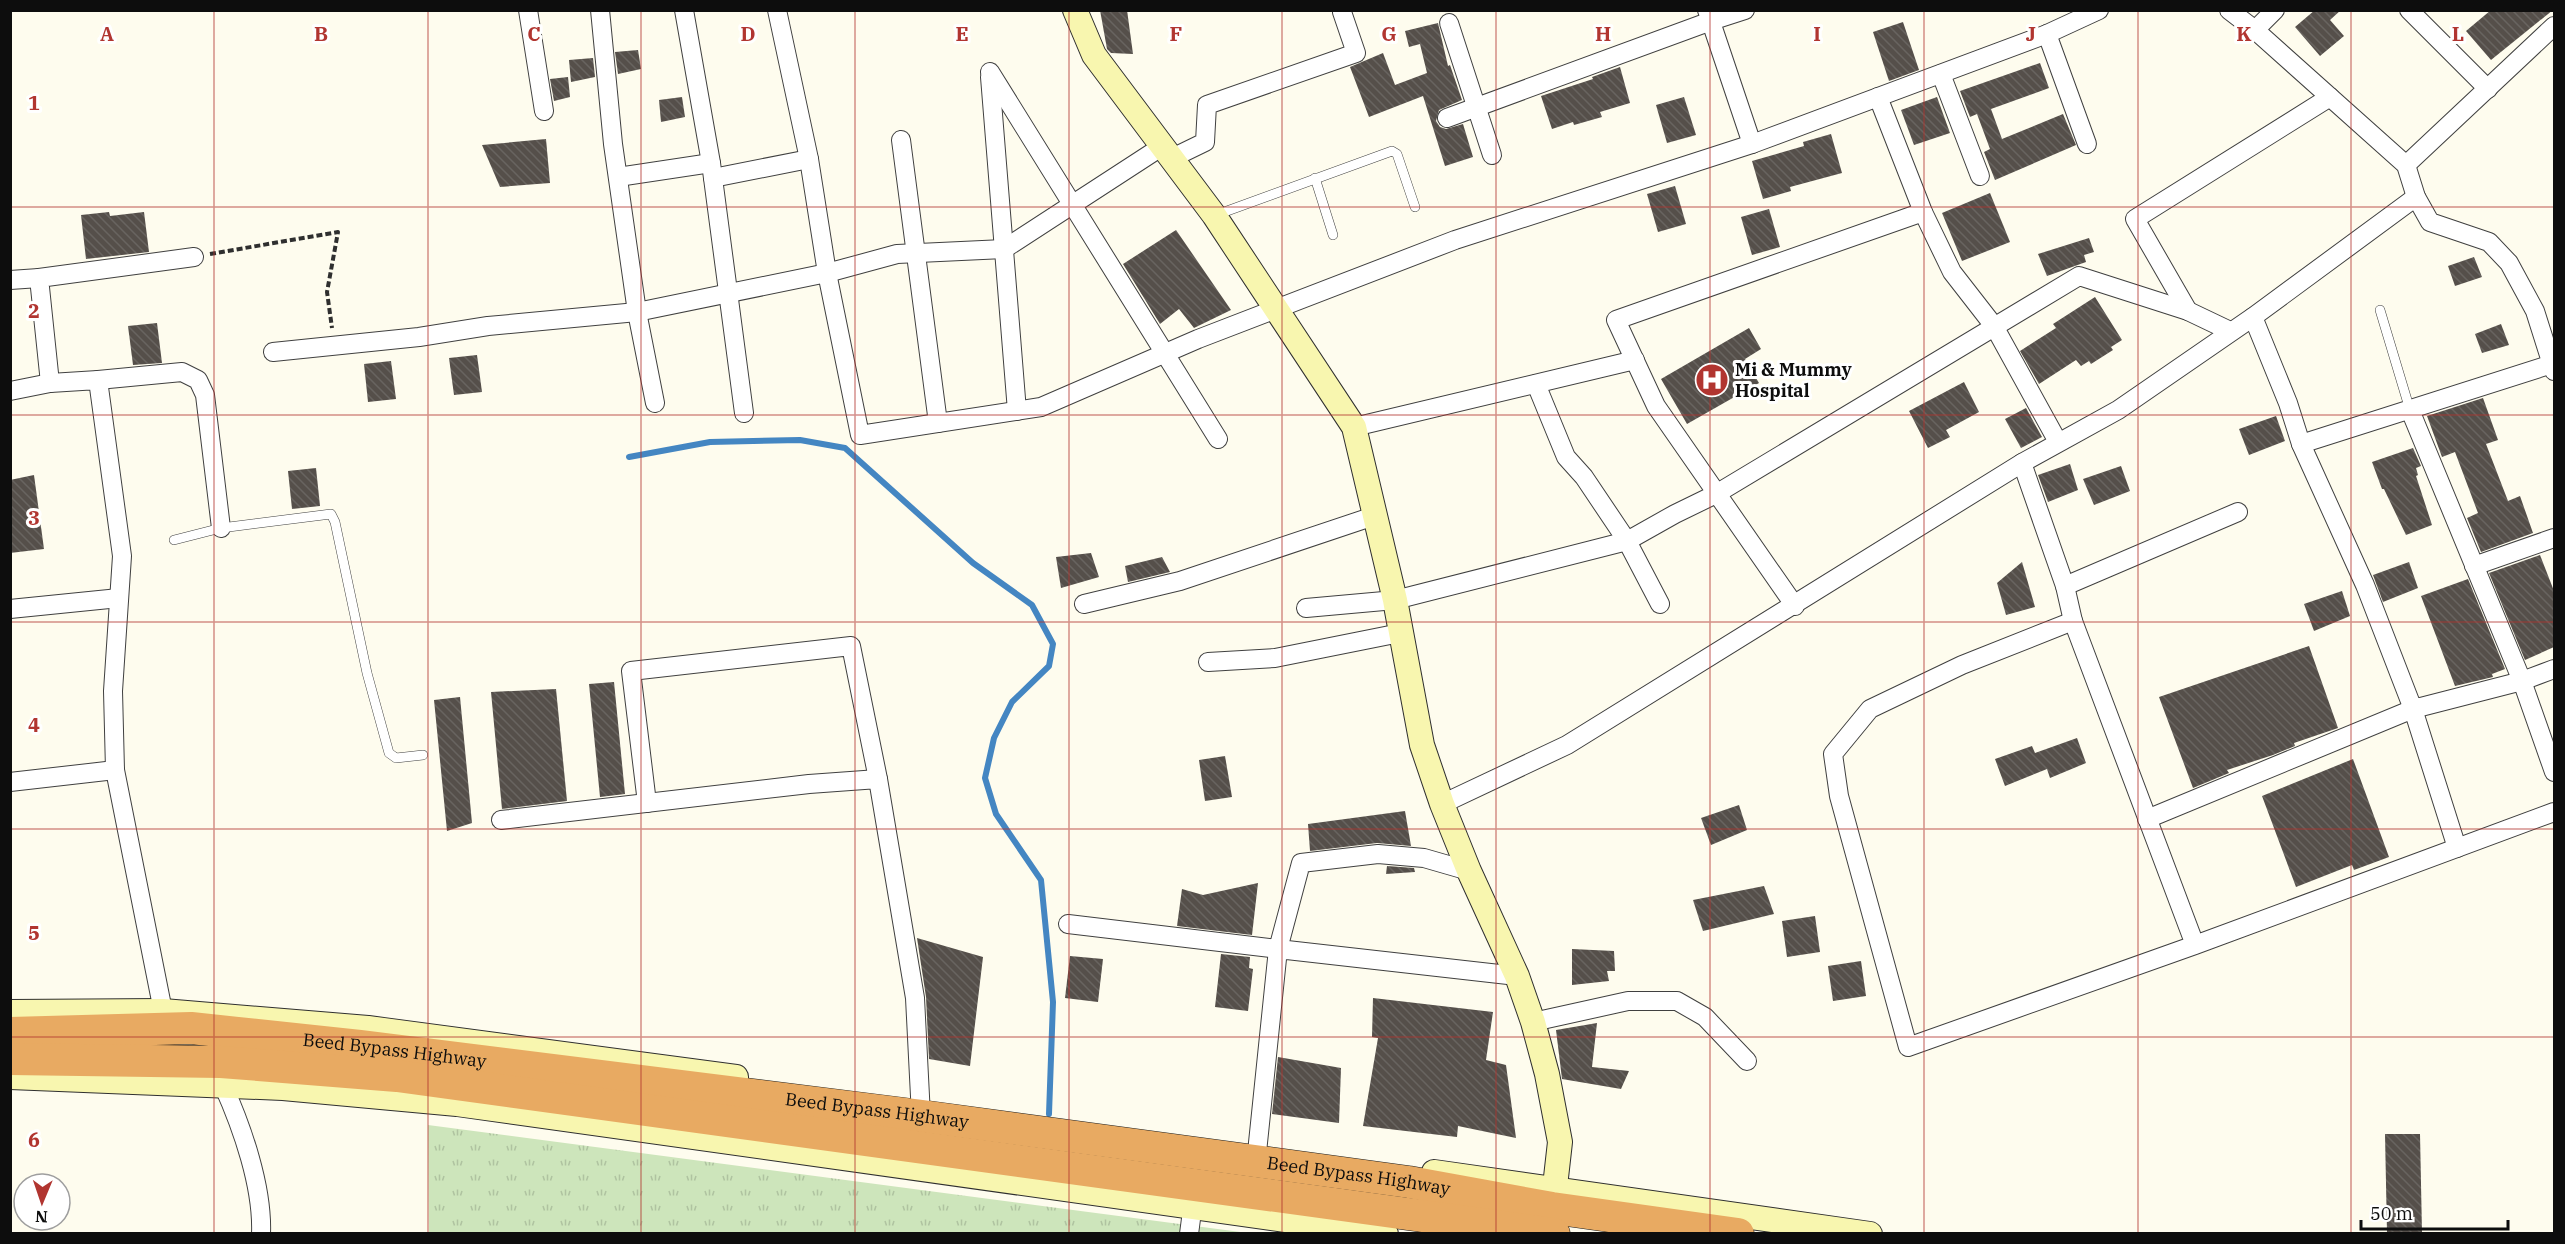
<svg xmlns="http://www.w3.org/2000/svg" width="2565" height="1244" font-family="'IBM Plex Serif',serif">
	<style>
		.grass { fill: url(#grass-tufts) }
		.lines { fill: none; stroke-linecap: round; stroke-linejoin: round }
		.stream { stroke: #4486c2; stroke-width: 6 }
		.building { fill: url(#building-back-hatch) }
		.lane-casing { stroke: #404040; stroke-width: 10 }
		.street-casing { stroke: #404040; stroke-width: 20 }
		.secondary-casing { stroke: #2f2f2f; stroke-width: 26 }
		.highway-casing { stroke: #1e1e1e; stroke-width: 33 }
		.path { stroke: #2f2f2f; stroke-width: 4; stroke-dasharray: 6 3; stroke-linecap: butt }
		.lane { stroke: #fff; stroke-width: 9 }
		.street { stroke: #fff; stroke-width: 18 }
		.secondary { stroke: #f8f6af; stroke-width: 24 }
		.highway { stroke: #e8aa62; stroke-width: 32 }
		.grid { fill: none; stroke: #b13530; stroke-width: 1.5; stroke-opacity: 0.55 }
		.labels { text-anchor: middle; stroke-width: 6; stroke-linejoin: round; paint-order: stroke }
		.poi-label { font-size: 18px; font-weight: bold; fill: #0d0d0d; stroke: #fff; text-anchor: start }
		.street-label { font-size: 18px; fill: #0d0d0d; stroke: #fff }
		.grid-label { font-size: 20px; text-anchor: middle; font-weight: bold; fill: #b13530; stroke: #fff; stroke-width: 6; stroke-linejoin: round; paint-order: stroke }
	</style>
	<defs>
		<pattern id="grass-tufts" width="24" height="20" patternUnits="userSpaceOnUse" patternTransform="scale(1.5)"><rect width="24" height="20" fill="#cde5bb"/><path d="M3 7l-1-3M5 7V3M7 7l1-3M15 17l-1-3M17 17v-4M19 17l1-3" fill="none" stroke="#afc3a0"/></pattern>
		<pattern id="building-back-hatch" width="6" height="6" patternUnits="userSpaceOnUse" patternTransform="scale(1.5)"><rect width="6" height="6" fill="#554f4a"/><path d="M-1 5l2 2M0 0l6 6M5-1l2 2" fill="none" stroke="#686460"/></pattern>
	</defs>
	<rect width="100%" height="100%" fill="#fefcee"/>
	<polygon class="grass" points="428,1125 1248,1233 429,1233"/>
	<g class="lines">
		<polyline class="stream" points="629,457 710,442 800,440 845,448 973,563 1032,605 1053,644 1049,666 1012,702 994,738 985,778 996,814 1041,880 1053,1002 1049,1114"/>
	</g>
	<g class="building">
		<polygon points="1100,10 1127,10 1133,54 1111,53 1107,49"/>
		<polygon points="2315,10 2341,10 2330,20 2344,36 2320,56 2295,27"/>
		<polygon points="2491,10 2553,10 2491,60 2466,31"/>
		<polygon points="1903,22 1919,70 1889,81 1873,32"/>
		<polygon points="1438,23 1448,66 1450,65 1462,100 1439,110 1436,121 1440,127 1446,129 1463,124 1473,157 1445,166 1423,96 1369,117 1350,67 1383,53 1395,85 1427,73 1420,44 1409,47 1405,31"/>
		<polygon points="638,50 641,69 618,74 615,52"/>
		<polygon points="593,58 595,77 571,82 569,60"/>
		<polygon points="2040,63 2049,88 1991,109 2002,139 2063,114 2076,145 1995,180 1984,152 1990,149 1977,114 1970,117 1960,91"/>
		<polygon points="1620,67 1630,103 1600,112 1602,117 1574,125 1573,122 1552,129 1541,96 1593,79 1592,77"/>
		<polygon points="568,77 570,97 554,101 550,79"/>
		<polygon points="682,97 685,117 661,122 659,100"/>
		<polygon points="1684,97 1696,135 1667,143 1656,105"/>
		<polygon points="1937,97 1950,133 1914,145 1901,110"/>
		<polygon points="1831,134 1842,173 1790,187 1791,191 1763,199 1752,161 1804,146 1803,142"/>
		<polygon points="546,139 550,183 500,187 482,145"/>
		<polygon points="1675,186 1686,224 1658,232 1647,194"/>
		<polygon points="1990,193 2010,242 1962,261 1942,213"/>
		<polygon points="1769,209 1780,247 1752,255 1741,217"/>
		<polygon points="109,212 110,216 144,212 149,252 86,259 81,215"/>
		<polygon points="1176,230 1231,310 1194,328 1179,309 1160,324 1123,264"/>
		<polygon points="2089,238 2094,252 2084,255 2086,262 2047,276 2038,254"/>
		<polygon points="2474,257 2482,277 2455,286 2448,266"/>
		<polygon points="2095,297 2122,340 2111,347 2113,350 2091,364 2089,361 2081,366 2076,360 2039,384 2020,351 2056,328 2053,324"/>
		<polygon points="157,323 162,363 133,365 128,326"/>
		<polygon points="2501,324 2509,345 2482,353 2475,334"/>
		<polygon points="1749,328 1761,349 1745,359 1759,383 1687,424 1661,379"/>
		<polygon points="477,355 482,392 454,395 449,358"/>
		<polygon points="391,361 396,399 368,402 364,364"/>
		<polygon points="1964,382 1979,412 1946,430 1950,437 1928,448 1909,411"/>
		<polygon points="2483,398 2498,440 2486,444 2508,501 2520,496 2533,533 2481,552 2467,518 2478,513 2455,452 2442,457 2427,416"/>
		<polygon points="2026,408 2042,437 2021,448 2005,419"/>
		<polygon points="2276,416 2285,441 2249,455 2239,429"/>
		<polygon points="2413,448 2421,466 2416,468 2418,475 2416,476 2432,525 2406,535 2384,489 2382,489 2372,462"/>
		<polygon points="2070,464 2078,490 2048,502 2038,475"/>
		<polygon points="2121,466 2130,491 2094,505 2083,479"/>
		<polygon points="316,468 320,506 292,509 288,471"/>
		<polygon points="34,475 44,549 10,553 10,480"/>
		<polygon points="1091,553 1099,577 1061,588 1056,557"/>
		<polygon points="2540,555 2554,591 2554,647 2525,660 2489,573"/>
		<polygon points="1162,557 1170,572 1128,582 1125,566"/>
		<polygon points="2022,562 2035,607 2006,615 1997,583"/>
		<polygon points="2409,562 2418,588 2383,602 2373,575"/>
		<polygon points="2468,579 2505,669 2492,674 2493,677 2455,686 2421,596"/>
		<polygon points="2342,591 2350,616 2314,631 2304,604"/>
		<polygon points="2309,646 2338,728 2294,743 2295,746 2273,755 2227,770 2229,773 2193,788 2159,697"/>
		<polygon points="614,682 625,794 600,797 589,684"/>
		<polygon points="556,689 567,801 502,809 491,692"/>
		<polygon points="460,697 472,823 447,831 434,700"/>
		<polygon points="2077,738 2086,763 2050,778 2047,769 2005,786 1995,759 2032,746 2035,753"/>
		<polygon points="1225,756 1232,797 1205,801 1199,760"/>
		<polygon points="2353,759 2389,857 2354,870 2352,865 2296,887 2262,796"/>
		<polygon points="1739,805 1747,830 1711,845 1701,818"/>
		<polygon points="1405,811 1411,846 1377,843 1310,851 1308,824"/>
		<polygon points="1387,866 1414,868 1415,872 1386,874"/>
		<polygon points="1258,883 1252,935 1177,926 1182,889 1203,895"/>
		<polygon points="1764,886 1774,914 1703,931 1693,900"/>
		<polygon points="1815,916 1820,952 1787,957 1782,921"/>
		<polygon points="917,938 983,957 970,1066 929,1059 926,997"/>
		<polygon points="1572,949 1614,951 1615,971 1607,971 1609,981 1572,985"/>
		<polygon points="1221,954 1250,957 1249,968 1253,969 1248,1011 1215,1007"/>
		<polygon points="1070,956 1103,959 1098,1002 1065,998"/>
		<polygon points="1861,961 1866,996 1833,1001 1828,966"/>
		<polygon points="1373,998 1493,1012 1486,1060 1506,1065 1516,1138 1458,1126 1457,1137 1363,1126 1378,1038 1372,1037"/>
		<polygon points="1597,1023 1592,1067 1629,1071 1621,1089 1562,1079 1556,1030"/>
		<polygon points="1278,1057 1341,1068 1339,1123 1272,1114"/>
		<polygon points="2385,1134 2420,1134 2422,1233 2387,1233"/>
	</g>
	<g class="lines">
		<defs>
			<g id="lane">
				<polyline points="1315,178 1333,235"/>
				<polyline points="1216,215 1392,151 1397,154 1415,207"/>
				<polyline points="2380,310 2410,410"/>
				<polyline points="174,540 221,528 331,514 335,522 367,673 389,753 396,758 423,755"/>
			</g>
			<g id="street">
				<polyline points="528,10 544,111"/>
				<polyline points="600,10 613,144 637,312 655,403"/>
				<polyline points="684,10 711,163 744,413"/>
				<polyline points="777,10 809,159 827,273 860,435 1041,407 1198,339 1455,240 1752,144 2047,34 2099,10"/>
				<polyline points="1707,10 1752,144"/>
				<polyline points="2229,10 2255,30 2406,165 2416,197 2430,222 2489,242 2509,263 2535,311 2554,371"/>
				<polyline points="2409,10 2488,89"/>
				<polyline points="1449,23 1492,155"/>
				<polyline points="2255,30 2275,10"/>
				<polyline points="2047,34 2087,144"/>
				<polyline points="990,72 1218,439"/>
				<polyline points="1941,74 1980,176"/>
				<polyline points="990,77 1017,411"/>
				<polyline points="1878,97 1923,212 1952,272 1994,326 2058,442"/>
				<polyline points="1447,118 1711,21 1745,10"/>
				<polyline points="901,140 938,423"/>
				<polyline points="1170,159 1205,142 1207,105 1356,53 1342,12"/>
				<polyline points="2406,165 2554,26"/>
				<polyline points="618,177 711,163"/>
				<polyline points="713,178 809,159"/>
				<polyline points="10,280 39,278"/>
				<polyline points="2188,311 2135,219 2330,97"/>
				<polyline points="2253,317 2288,403 2301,444 2365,585 2413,709 2522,681 2554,669"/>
				<polyline points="273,352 419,337 488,326 637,312 827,273 897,254 1004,249 1161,147"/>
				<polyline points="98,380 182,372 198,380 205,395 221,528"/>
				<polyline points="50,383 39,278 194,257"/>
				<polyline points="1536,384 1566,457 1584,477 1627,541 1660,604"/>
				<polyline points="10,391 50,383 98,380 122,556 113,691 115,770 163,1011"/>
				<polyline points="2410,410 2522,681 2554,772"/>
				<polyline points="1354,427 1635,360"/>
				<polyline points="2301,444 2552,364"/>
				<polyline points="2022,463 2065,586 2073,621"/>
				<polyline points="2474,566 2554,538"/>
				<polyline points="2065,586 2238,512"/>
				<polyline points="1084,604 1180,581 1374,516"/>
				<polyline points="1795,606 1656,406 1616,320 1923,212"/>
				<polyline points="1306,608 1395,600 1627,541 1675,514 1716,494 2079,276 2188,311 2230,331"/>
				<polyline points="10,609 119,598"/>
				<polyline points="1208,662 1275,658 1400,633"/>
				<polyline points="10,782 115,770"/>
				<polyline points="647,803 631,671 851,646 878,779"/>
				<polyline points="1442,804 1567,745 2022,463 2118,410 2253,317 2416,197"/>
				<polyline points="2147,819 2413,709 2457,848"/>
				<polyline points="501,820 809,784 878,779 915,998 921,1116"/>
				<polyline points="1068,924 1278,949 1301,863 1378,854 1424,858 1469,871"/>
				<polyline points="2195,945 2073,621 1962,665 1870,709 1833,754 1839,796 1908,1047 2195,945 2554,812"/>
				<polyline points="1533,1022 1628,1001 1677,1001 1705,1017 1747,1061"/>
				<path d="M223 1085C242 1127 263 1187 261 1234"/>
				<polyline points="1256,1162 1278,949 1517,976"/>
				<polyline points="1189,1234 1194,1196"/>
			</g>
			<g id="secondary">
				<polyline points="1075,10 1094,55 1214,215 1354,427 1395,600 1422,745 1442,804 1469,871 1517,976 1533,1022 1547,1074 1560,1142 1553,1204"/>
				<polyline points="10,1012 163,1011 368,1028 736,1077"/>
				<polyline points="10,1077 283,1088 457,1104 1386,1234"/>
				<polyline points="1434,1172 1870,1234"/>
			</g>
			<g id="highway">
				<path id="s1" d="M10 1033 191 1028 360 1046 921 1116 1409 1182 1552 1208 1738 1234"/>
				<polyline points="10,1059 221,1062 397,1076 1554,1234"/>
			</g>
		</defs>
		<use href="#lane" class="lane-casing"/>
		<use href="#street" class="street-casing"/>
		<use href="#secondary" class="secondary-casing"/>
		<use href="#highway" class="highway-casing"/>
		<polyline class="path" points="210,254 338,232 327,292 332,328"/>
		<use href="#lane" class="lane"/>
		<use href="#street" class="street"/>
		<use href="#secondary" class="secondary"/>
		<use href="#highway" class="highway"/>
	</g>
	<path class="grid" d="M214 10V1234M428 10V1234M641 10V1234M855 10V1234M1069 10V1234M1282 10V1234M1496 10V1234M1710 10V1234M1924 10V1234M2138 10V1234M2351 10V1234M10 207H2554M10 415H2554M10 622H2554M10 829H2554M10 1037H2554"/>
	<defs>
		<symbol id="hospital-disc" viewBox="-11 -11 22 22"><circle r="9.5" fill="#b13530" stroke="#fff"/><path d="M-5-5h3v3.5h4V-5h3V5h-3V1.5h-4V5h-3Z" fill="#fff"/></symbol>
	</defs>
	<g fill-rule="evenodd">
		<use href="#hospital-disc" x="1693" y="361" width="38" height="38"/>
	</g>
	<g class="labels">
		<g class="poi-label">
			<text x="1735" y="376">Mi &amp; Mummy<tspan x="1735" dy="21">Hospital</tspan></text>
		</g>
		<g class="street-label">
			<text dy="6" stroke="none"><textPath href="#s1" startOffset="386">Beed Bypass Highway</textPath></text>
			<text dy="6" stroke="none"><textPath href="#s1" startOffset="872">Beed Bypass Highway</textPath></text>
			<text dy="6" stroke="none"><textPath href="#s1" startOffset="1358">Beed Bypass Highway</textPath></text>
		</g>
	</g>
	<g class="grid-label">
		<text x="107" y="41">A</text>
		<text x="321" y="41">B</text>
		<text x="534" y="41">C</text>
		<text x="748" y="41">D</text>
		<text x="962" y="41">E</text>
		<text x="1176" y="41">F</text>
		<text x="1389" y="41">G</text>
		<text x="1603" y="41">H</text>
		<text x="1817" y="41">I</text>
		<text x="2031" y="41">J</text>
		<text x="2244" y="41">K</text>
		<text x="2458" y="41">L</text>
		<text x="34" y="110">1</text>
		<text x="34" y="318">2</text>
		<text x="34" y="525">3</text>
		<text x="34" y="732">4</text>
		<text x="34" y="940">5</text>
		<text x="34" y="1147">6</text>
	</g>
	<rect width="2565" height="1244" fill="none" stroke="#0d0d0d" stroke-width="24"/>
	<g transform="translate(42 1202) rotate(182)"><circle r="28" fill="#ffffff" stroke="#9e9e9e" stroke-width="1.5"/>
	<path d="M0-4.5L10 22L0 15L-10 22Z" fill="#b13530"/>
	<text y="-9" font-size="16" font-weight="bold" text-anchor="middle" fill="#0d0d0d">N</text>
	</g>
	<path d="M2361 1220v9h147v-9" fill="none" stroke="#0d0d0d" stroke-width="3"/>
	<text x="2370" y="1220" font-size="18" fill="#0d0d0d" stroke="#ffffff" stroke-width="4.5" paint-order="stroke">50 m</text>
</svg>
